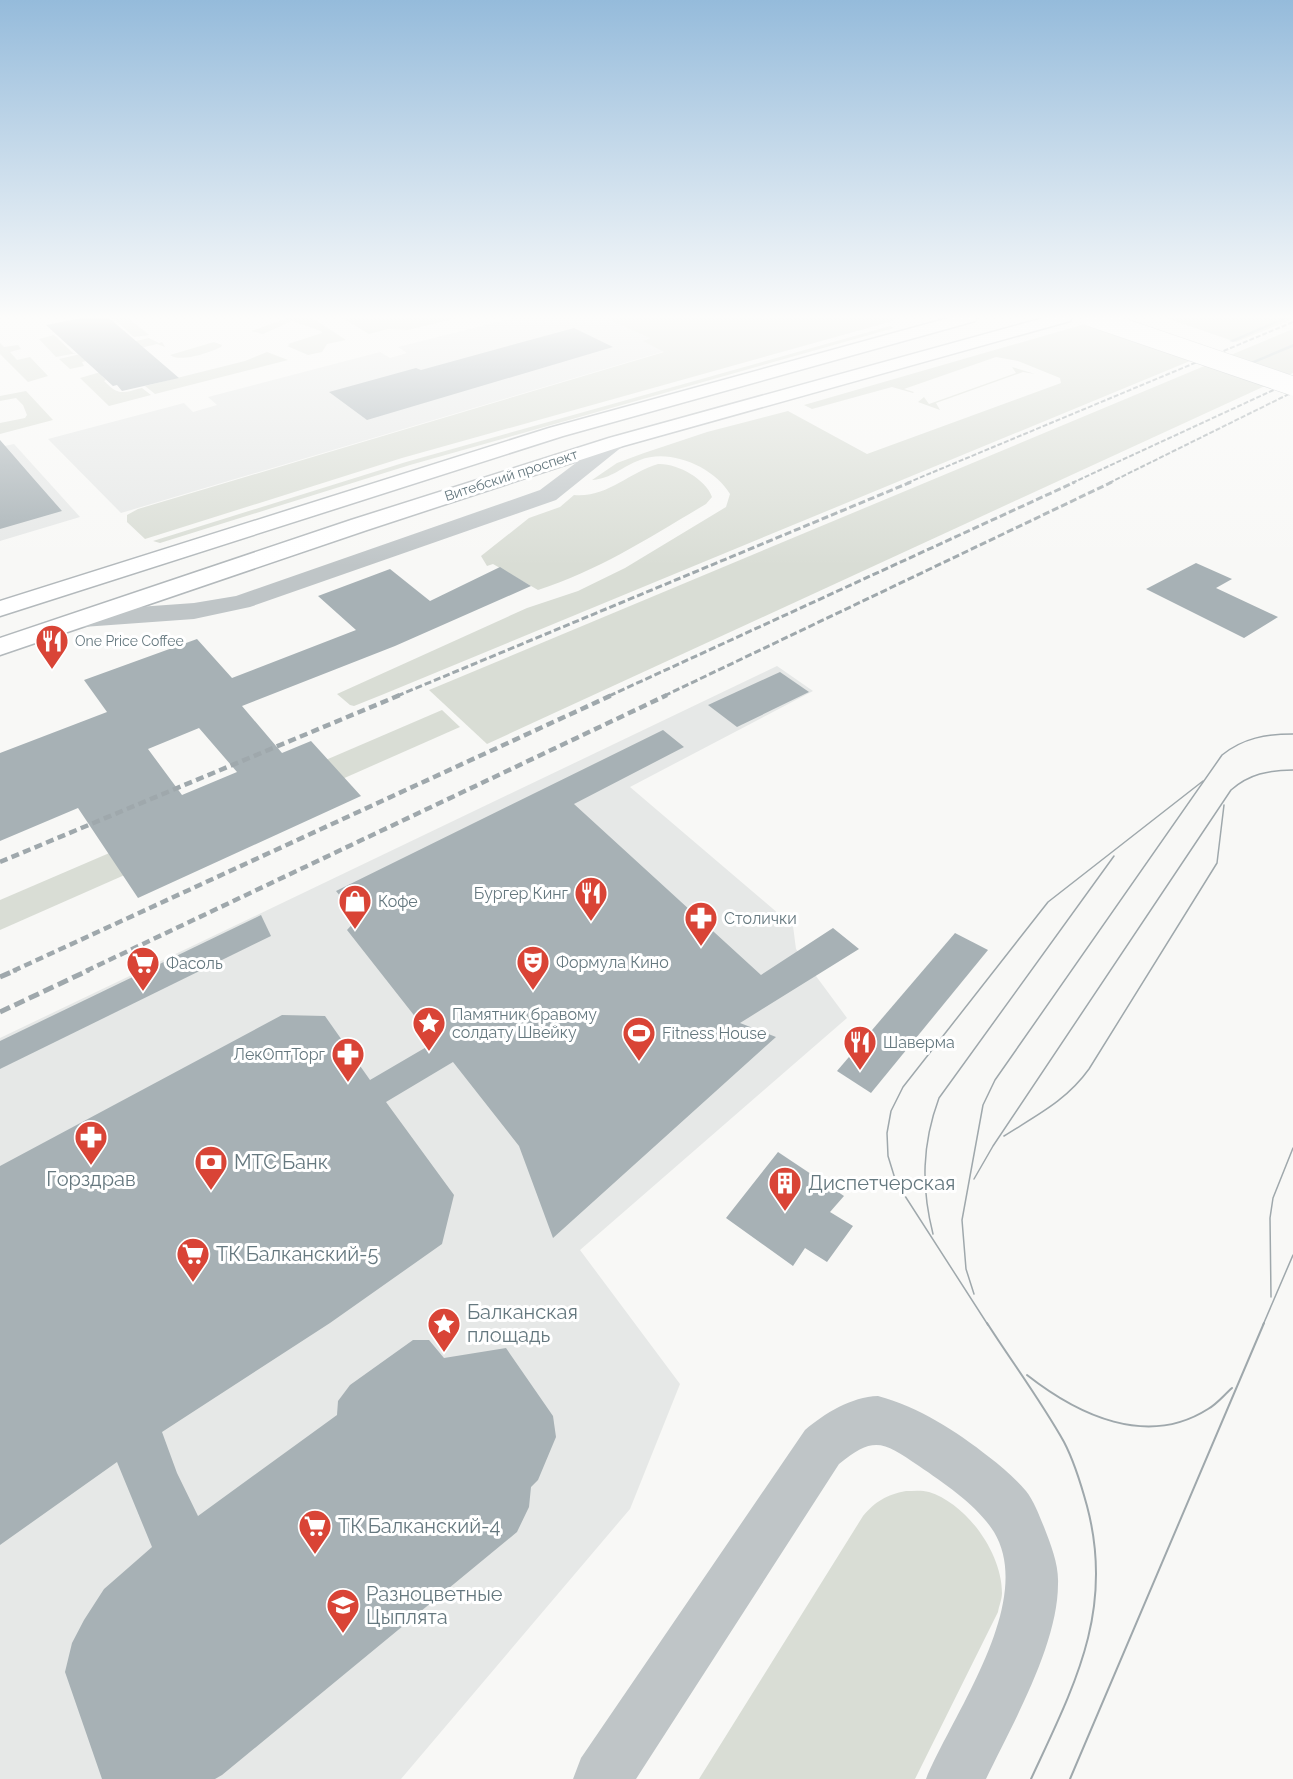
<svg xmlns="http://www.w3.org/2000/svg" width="1293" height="1779" font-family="Raleway,sans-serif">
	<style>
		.built { fill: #e6e8e7 }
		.green { fill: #d9ddd5 }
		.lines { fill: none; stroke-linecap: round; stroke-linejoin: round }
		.stream { fill: #b8c5c8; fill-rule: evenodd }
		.building { fill: #a7b1b5; fill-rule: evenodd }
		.major-casing { stroke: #b3b9bc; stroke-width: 3 }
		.minor { fill: #bfc5c7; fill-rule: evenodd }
		.major { fill: #fff; fill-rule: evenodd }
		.tram-far1 { stroke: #9fa8ac; stroke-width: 1.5 }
		.tram { stroke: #9fa8ac; stroke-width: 2 }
		.rail-far3 { stroke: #9fa8ac; stroke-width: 2; stroke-dasharray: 5 2; stroke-linecap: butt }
		.rail-far2 { stroke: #9fa8ac; stroke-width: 3; stroke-dasharray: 7 3; stroke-linecap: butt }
		.rail-far1 { stroke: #9fa8ac; stroke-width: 4.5; stroke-dasharray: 8 4.5; stroke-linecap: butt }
		.rail { stroke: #9fa8ac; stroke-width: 5; stroke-dasharray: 11 5; stroke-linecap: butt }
		.major-bridge-casing { stroke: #b3b9bc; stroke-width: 20; stroke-linecap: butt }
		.major-bridge { stroke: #fff; stroke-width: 19 }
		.labels { text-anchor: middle; stroke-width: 6; stroke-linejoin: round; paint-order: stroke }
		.far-street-label { font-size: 14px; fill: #65787f; stroke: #fff }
		.far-poi-label { font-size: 14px; fill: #65787f; stroke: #fff; text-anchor: start }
		.poi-label { font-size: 16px; fill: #65787f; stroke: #fff; text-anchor: start }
		.near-poi-label { font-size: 20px; fill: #65787f; stroke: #fff; text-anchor: start }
	</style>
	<rect width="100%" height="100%" fill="#f8f8f6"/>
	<g class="built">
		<polygon points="517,317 603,317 651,338 644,340 665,351 121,513 48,439 184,403 193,412 217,405 208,397 380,352 390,358 407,353 398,347"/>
		<polygon points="14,444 80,517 0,541 0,447"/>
		<polygon points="777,666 813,691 630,787 793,926 796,949 847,1018 580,1250 680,1384 630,1509 401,1779 0,1779 0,1038"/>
	</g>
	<g class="green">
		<polygon points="127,317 149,335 134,337 112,318"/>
		<polygon points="290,317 311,317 346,340 327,344 322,352 308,355 287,346 290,345 288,344 322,333 321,331 292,321 263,334 251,331"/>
		<polygon points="341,317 366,319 461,317 408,330 388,329 369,334"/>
		<polygon points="603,317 900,317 893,321 402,458 145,539 127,522 127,515 138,509 664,352 643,341 650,338"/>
		<polygon points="1163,317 1293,317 1293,319 1236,342"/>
		<path d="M1085 324 1190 361 384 694 354 706 350 705 337 694 527 608 578 591 625 568 726 507 730 494C714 467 670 448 640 460 623 466 611 479 592 480L617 463 644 453 707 432 788 411 867 454 1061 383 1060 378 1018 361 996 357 904 389 914 392 913 393 892 387 812 409 804 405Z"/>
		<polygon points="890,326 894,328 410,465 160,543 153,541 406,462"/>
		<polygon points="1293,329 1293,373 487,744 429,690"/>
		<polygon points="54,335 73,353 77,353 56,357 39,339"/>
		<polygon points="149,338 159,343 162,342 165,347 157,344 82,362 84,366 70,369 59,359"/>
		<path d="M214 342 222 345 221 347C211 352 180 363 170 355Z"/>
		<polygon points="0,343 4,347 18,345 21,349 10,352 17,360 30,357 48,376 28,382 0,354"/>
		<polygon points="267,352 288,360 155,394 145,386 245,361"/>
		<path d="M118 367 123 371 102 376 106 380 104 381C119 396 122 393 142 388L151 395 109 406 80 378Z"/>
		<polygon points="1012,367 1035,374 1023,372 936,403 940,410 918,402 924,397 929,404 1016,373"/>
		<polygon points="26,391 53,420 0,434 0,423 25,418 27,415 23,405 16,398 0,401 0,396"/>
		<path d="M658 464C677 463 706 479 712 497L706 504C650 537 600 570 538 590L493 564 487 566 481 556 529 518 560 507 574 495C607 498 628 473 658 464Z"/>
		<polygon points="442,710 460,727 0,930 0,900"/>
		<path d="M906 1491C913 1491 922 1490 929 1492 967 1504 1002 1553 1002 1593 1002 1599 999 1606 998 1612L915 1779H699L863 1516C876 1501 886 1495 906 1491Z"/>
	</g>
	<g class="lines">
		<g class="stream">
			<polygon points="1285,317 1290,317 1233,342 1229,341"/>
			<polygon points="1293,344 1293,347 1245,367 1241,366"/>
		</g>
	</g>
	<g class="building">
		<polygon points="87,317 108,317 179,378 122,391 117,385 113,386 46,325"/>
		<polygon points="574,328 613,347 367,420 329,392 416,368 421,370"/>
		<polygon points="0,440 33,478 62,511 0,529"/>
		<polygon points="1196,563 1232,579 1216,588 1278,617 1244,638 1146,589"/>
		<path d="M500 567 531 586 395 646 242 706 282 753 311 741 361 796 138 898 78 808 0 841V753L107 712 84 680 197 639 232 678 356 630 318 596 390 569 430 601ZM199 728 237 772 182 795 148 749Z"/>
		<polygon points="780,672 809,692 737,727 708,705"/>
		<polygon points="663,730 684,747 574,804 761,975 833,928 859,949 740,1023 776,1037 553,1238 519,1146 453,1062 386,1102 454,1195 442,1244 330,1323 162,1432 177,1473 198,1516 337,1415 338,1401 350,1385 413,1340 429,1340 444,1358 506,1348 553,1416 556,1437 538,1480 531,1487 529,1507 517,1532 222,1775 215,1779 102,1779 65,1672 72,1643 84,1620 104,1589 152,1547 117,1462 0,1545 0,1166 282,1015 325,1016 370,1080 435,1042 347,930 358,918 336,891"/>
		<polygon points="261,915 271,936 0,1069 0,1041"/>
		<polygon points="955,933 988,950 871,1093 837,1071"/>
		<polygon points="778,1152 844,1196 830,1212 853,1226 827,1262 805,1248 793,1266 726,1218"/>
	</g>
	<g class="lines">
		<defs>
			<g id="major">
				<polygon points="952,317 977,317 975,321 563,436 0,616 0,601 549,428"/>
				<polygon points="1047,317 1072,317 1070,321 623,446 367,530 0,655 0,638 351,520 609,438"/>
			</g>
		</defs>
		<use href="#major" class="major-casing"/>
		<g class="minor">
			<polygon points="616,436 623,438 626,442 623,446 556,500 250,607 194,619 83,627 74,624 70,619 74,614 83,611 194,603 236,596 540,490 609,438"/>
			<path d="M878 1396C919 1407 956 1431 989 1457 1002 1467 1015 1478 1026 1491 1034 1501 1039 1515 1044 1527 1051 1545 1059 1565 1058 1584 1058 1645 1012 1725 986 1779H926C952 1715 1036 1602 994 1532 977 1505 945 1484 919 1466 884 1442 874 1435 839 1464L636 1779H573L581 1758 805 1430C825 1413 851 1397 878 1396Z"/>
		</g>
		<use href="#major" class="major"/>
		<g class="tram-far1">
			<path d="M1004 1136C1037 1115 1066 1101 1089 1069L1217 863 1224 805"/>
			<path d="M974 1179 993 1146 1231 790C1249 774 1269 770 1293 770"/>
			<path d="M933 1234C921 1187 922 1144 939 1098L1114 856"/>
			<path d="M974 1294 966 1269 962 1220 983 1105 995 1080 1222 755C1243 738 1266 734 1293 734"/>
			<polyline points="1271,1297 1270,1218 1273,1198 1293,1148"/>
			<polyline points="988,1325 896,1182 888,1156 887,1133 891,1111 903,1087 1048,902 1203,781"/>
			<polyline points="1263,1325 1293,1255"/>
		</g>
		<g class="tram">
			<path d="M987 1323C1012 1362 1041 1401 1064 1442 1074 1461 1081 1484 1087 1506 1115 1611 1074 1686 1031 1779"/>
			<path d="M1027 1375C1078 1415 1147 1448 1208 1409 1217 1404 1224 1395 1232 1388"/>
			<polyline points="1070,1779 1264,1323"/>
		</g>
		<g class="rail-far3">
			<polyline points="907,483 1293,322"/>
			<polyline points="1072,483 1293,381"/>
			<polyline points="1109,483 1293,392"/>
		</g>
		<g class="rail-far2">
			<polyline points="397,696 911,482"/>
			<polyline points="609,696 1075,482"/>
			<polyline points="664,696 1112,482"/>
		</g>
		<g class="rail-far1">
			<polyline points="0,862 400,695"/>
			<polyline points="13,971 612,695"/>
			<polyline points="86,971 667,695"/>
		</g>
		<g class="rail">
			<polyline points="0,977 16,970"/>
			<polyline points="0,1012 89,970"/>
		</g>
		<defs>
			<polyline id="major-bridge" points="1091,317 1293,386"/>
		</defs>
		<use href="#major-bridge" class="major-bridge-casing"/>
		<use href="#major-bridge" class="major-bridge"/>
	</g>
	<linearGradient id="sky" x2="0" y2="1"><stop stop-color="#95bbdb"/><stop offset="0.56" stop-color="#fcfcfb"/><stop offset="1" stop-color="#fcfcfb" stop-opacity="0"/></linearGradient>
	<rect width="1293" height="566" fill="url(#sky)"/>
	<defs>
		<symbol id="restaurant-pin" viewBox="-11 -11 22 30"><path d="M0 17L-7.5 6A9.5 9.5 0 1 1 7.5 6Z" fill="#d94436" stroke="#fff"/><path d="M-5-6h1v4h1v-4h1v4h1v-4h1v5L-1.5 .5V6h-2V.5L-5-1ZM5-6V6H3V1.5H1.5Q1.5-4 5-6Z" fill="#fff"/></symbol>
		<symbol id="shop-pin" viewBox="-11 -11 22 30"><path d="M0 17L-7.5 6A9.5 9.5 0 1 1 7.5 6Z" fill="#d94436" stroke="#fff"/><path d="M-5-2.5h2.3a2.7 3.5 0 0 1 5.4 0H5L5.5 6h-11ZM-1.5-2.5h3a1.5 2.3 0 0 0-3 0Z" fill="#fff"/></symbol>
		<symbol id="pharmacy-pin" viewBox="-11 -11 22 30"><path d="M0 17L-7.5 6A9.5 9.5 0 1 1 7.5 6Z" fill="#d94436" stroke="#fff"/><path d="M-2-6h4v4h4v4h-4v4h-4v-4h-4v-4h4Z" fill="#fff"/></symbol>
		<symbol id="theatre-pin" viewBox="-11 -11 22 30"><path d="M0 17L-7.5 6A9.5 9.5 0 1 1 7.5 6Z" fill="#d94436" stroke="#fff"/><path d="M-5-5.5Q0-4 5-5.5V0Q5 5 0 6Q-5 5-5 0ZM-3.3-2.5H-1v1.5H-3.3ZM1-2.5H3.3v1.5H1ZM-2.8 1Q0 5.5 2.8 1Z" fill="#fff"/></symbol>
		<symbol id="supermarket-pin" viewBox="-11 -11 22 30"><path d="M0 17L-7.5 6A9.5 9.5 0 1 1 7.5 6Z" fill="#d94436" stroke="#fff"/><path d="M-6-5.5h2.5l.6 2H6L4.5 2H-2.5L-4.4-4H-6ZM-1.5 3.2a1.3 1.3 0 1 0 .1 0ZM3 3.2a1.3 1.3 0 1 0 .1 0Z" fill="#fff"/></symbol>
		<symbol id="sight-pin" viewBox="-11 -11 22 30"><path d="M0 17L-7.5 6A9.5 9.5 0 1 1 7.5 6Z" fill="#d94436" stroke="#fff"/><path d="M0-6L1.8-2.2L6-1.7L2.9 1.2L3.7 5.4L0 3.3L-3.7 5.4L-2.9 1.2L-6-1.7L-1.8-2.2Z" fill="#fff"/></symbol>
		<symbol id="stadium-pin" viewBox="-11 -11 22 30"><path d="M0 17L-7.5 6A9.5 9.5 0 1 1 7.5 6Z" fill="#d94436" stroke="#fff"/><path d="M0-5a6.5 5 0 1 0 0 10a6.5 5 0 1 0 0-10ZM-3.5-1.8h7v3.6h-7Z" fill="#fff"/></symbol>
		<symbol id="bank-pin" viewBox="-11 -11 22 30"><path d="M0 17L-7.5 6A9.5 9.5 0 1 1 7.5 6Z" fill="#d94436" stroke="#fff"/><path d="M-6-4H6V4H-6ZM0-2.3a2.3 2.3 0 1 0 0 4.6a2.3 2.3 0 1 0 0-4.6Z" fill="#fff"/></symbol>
		<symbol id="building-pin" viewBox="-11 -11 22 30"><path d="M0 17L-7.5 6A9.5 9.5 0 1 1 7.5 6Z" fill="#d94436" stroke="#fff"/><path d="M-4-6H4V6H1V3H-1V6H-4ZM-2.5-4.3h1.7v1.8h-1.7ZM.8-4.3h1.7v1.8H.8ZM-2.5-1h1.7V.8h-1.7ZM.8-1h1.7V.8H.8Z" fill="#fff"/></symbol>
		<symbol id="school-pin" viewBox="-11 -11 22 30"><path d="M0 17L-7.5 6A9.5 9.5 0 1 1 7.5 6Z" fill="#d94436" stroke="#fff"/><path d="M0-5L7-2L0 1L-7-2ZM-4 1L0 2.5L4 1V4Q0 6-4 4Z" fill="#fff"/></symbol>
	</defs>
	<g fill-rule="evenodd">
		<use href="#restaurant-pin" x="33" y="622" width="38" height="52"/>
		<use href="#restaurant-pin" x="572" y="874" width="38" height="52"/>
		<use href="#shop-pin" x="336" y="882" width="38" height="52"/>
		<use href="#pharmacy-pin" x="682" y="899" width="38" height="52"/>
		<use href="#theatre-pin" x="514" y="943" width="38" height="52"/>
		<use href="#supermarket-pin" x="124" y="944" width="38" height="52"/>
		<use href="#sight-pin" x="410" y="1004" width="38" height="52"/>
		<use href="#stadium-pin" x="620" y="1014" width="38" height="52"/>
		<use href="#restaurant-pin" x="841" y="1023" width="38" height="52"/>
		<use href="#pharmacy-pin" x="329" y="1035" width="38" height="52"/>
		<use href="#pharmacy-pin" x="72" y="1118" width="38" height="52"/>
		<use href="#bank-pin" x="192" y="1143" width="38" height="52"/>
		<use href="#building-pin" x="766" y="1164" width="38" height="52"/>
		<use href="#supermarket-pin" x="174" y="1235" width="38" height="52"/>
		<use href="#sight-pin" x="425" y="1305" width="38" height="52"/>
		<use href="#supermarket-pin" x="296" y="1507" width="38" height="52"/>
		<use href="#school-pin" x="324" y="1586" width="38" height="52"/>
	</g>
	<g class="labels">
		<g class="far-street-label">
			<text transform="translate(511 475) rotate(-18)" y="5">Витебский проспект</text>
		</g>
		<g class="far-poi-label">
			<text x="75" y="646">One Price Coffee</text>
		</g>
		<g class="poi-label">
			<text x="568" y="899" text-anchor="end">Бургер Кинг</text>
			<text x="378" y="907">Кофе</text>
			<text x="724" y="924">Столички</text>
			<text x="556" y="968">Формула Кино</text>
			<text x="166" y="969">Фасоль</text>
			<text x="452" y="1020">Памятник бравому<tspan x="452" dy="18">солдату Швейку</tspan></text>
			<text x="662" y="1039">Fitness House</text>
			<text x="883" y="1048">Шаверма</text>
			<text x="325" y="1060" text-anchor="end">ЛекОптТорг</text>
		</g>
		<g class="near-poi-label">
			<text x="234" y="1169">МТС Банк</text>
			<text x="91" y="1186" text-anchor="middle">Горздрав</text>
			<text x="808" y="1190">Диспетчерская</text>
			<text x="216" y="1261">ТК Балканский-5</text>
			<text x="467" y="1319">Балканская<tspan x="467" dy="23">площадь</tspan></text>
			<text x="338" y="1533">ТК Балканский-4</text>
			<text x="366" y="1601">Разноцветные<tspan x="366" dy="23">Цыплята</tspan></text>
		</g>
	</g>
</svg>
